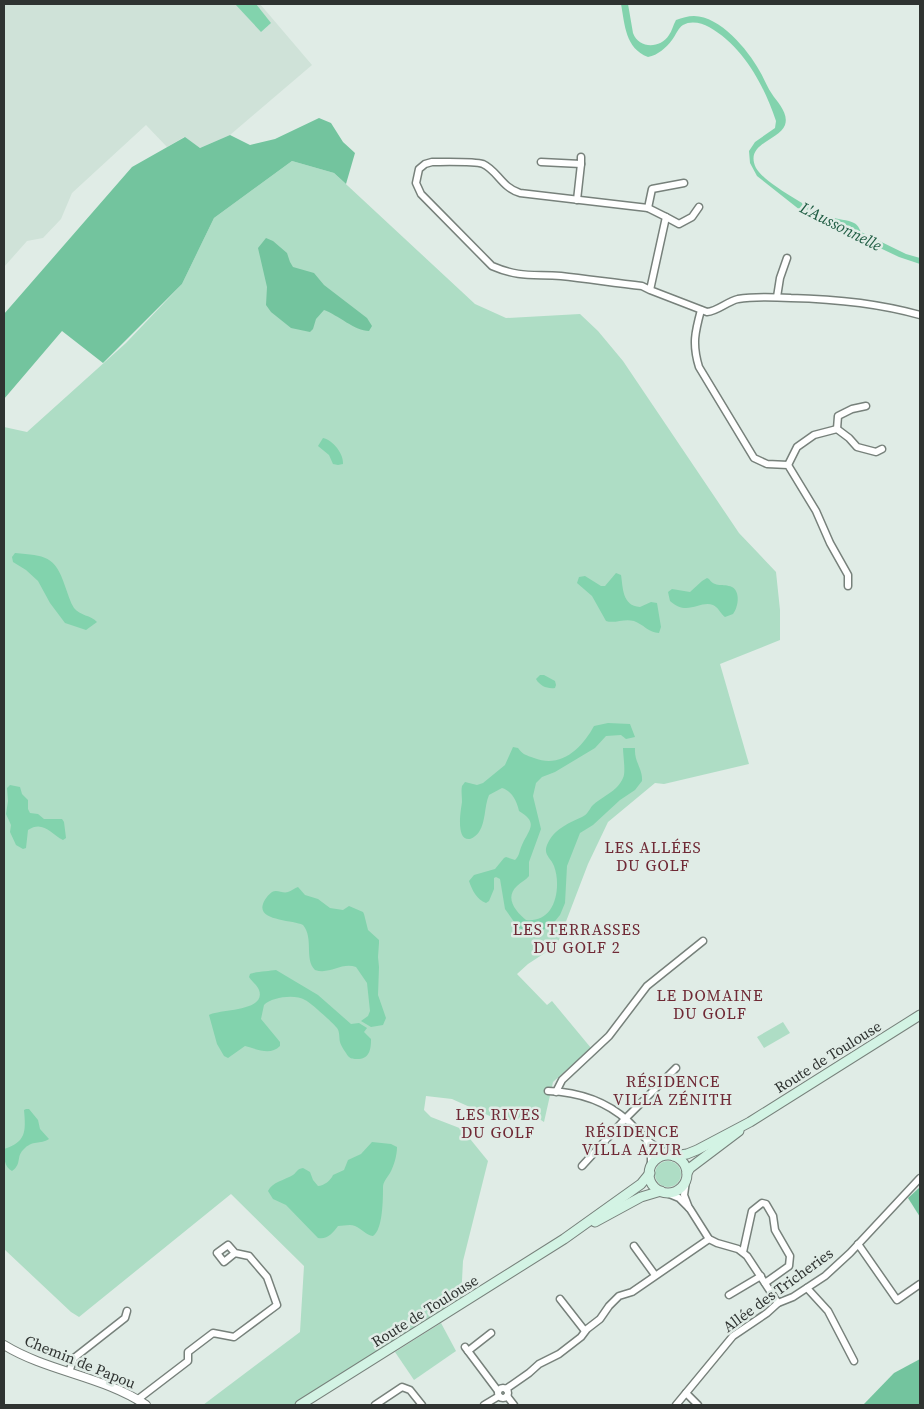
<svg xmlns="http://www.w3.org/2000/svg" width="924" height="1409" font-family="'Source Serif 4',serif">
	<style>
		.built { fill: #cfe2d8 }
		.green { fill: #aeddc5 }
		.forest { fill: #73c49e }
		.water { fill: #82d3ad }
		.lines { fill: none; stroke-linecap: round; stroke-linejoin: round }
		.minor-casing { stroke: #77817b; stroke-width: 9 }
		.tertiary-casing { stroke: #77817b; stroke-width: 10 }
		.secondary-casing { stroke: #77817b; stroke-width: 11 }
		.minor { stroke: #fff; stroke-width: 6 }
		.tertiary { stroke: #fff; stroke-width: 8 }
		.secondary { stroke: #d3f3e4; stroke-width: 9 }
		.labels { text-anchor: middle; stroke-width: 5; stroke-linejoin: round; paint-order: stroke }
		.street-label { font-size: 15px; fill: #2f3331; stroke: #e0ece6 }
		.water-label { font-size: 16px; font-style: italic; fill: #1f5c43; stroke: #e0ece6 }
		.neighbourhood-label { font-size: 16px; letter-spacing: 1px; fill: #6f2935; stroke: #e0ece6 }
	</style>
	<rect width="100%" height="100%" fill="#e0ece6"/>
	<polygon class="built" points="4,4 260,4 312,65 230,135 200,148 184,137 167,147 146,125 72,193 61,219 43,238 27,241 4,267"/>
	<g class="green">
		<polygon points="292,161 334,173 475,304 506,318 580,314 598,331 623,361 739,533 776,572 780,610 780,640 720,664 749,764 664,784 655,783 608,822 588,864 557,945 528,964 517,974 547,1005 552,1001 591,1048 553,1082 544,1122 535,1116 504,1121 492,1117 452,1099 426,1096 424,1110 431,1117 462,1129 488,1161 463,1261 461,1300 294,1405 203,1405 300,1332 304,1266 231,1194 79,1317 71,1312 4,1249 4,427 27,432 126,343 182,284 214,218"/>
		<polygon points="783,1022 790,1033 764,1048 757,1037"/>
		<circle cx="668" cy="1174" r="13"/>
		<polygon points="441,1323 456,1351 414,1380 395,1352"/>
	</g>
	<g class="forest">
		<polygon points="319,118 331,123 343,142 355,153 346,184 334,173 292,161 214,218 182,284 103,363 62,331 4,399 4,314 132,167 185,137 200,148 230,135 250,145 275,139"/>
		<path d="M266 238 273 241 287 253 290 262 293 267 314 273 324 285 367 318 372 326 369 331C355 331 338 315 324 310L316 319 313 329 310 332 291 328 271 312 266 305 267 287 258 248Z"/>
		<polygon points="920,1187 920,1217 908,1198"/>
		<polygon points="920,1359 920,1405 863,1405 894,1373"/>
	</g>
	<g class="water">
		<polygon points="235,4 256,4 271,23 261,32"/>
		<path d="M621 4H628L633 33C639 49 660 49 669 35 672 31 673 25 676 20 682 18 688 16 694 16 720 16 748 50 759 70 764 78 767 87 772 94 777 102 789 113 785 125 779 141 744 143 756 168 764 183 813 210 829 217 836 219 849 220 854 223 858 225 859 228 861 232L906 254 920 258V264L899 257 800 210 757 176 750 163 749 151 755 142 775 128 776 121C764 85 743 46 709 27 702 23 691 20 683 25 678 28 676 35 672 40 666 48 658 55 648 57 625 48 625 25 621 4Z"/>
		<path d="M323 438C333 440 344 454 343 464L338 465 333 464 329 455 318 446Z"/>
		<path d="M15 553C45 556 55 555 65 586 68 594 70 602 74 608 80 616 91 615 97 622L86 630 65 623 50 603 38 581 26 570 13 562 12 557Z"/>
		<path d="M616 573 621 575C623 587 622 606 640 607L651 602 657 603 661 627 659 633C649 633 643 624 634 621 624 618 615 624 606 621L592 596 577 583 579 577 585 576 601 586H605Z"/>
		<path d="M707 578 709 579C715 588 723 583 732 587 741 592 738 608 733 614L725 617C720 613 718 607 713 605 700 600 687 617 670 601L668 592 672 589 690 592 702 581Z"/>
		<path d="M540 675H544L555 681 556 685 555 688C547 689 540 686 536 679Z"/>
		<path d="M608 723 630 724 635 737 626 739 621 735 606 736 595 748 555 772 542 777 536 783 533 796 541 829 529 862V876C526 880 521 882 517 886 504 898 516 912 526 920 536 921 544 918 550 910 558 899 559 879 554 866 551 858 543 855 547 845 554 829 567 824 582 817 587 815 589 810 592 806 602 796 617 792 623 778 626 773 623 755 623 748H635C634 762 643 769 642 781L635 790 620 800 593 825 580 833 567 866 565 903 560 915 551 926 543 930 525 932 517 926 505 909 500 879 496 877 494 878V889L489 901 486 903C477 900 472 890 469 881L474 875 495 869 504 858 506 857 515 860C520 855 519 851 522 845 529 829 539 823 519 811 517 802 512 791 502 788L489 795C484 807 486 821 479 832 477 835 473 838 470 839 455 841 461 809 462 802 462 796 461 791 462 786L465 782 477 785 483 783 505 765 513 747 518 748C523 755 526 755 534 758 561 769 582 748 594 726Z"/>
		<path d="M10 785 20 787 22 794 28 800V809L30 813 38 814 44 819H62L64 822 66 838 63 840C51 834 43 820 28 830L26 848 23 849 16 845 10 832 11 825 6 814 8 801 7 788Z"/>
		<path d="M298 887 305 895 318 899 330 908 343 910 349 906 363 912 364 914 368 930 379 940V943L378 957 379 967 378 995 386 1018 383 1025 371 1027 361 1021 368 1016 370 1011 367 983 356 967C341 962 330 975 315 970 304 959 314 938 303 925 293 920 257 921 263 904 264 900 269 894 272 892 277 889 283 894 288 892 291 891 295 888 298 887Z"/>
		<path d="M276 970 318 995 351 1024 359 1023 367 1028 364 1032 371 1039C371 1051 369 1060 355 1059 351 1058 351 1059 348 1056 346 1053 341 1046 340 1042 339 1038 340 1032 337 1028 334 1024 310 1002 305 1000 295 994 272 997 264 1005L261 1019 280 1042V1046C270 1056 257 1049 245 1046L228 1058 224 1056 217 1044 209 1015C218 1009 267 1012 259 990 257 985 252 982 249 977L250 974C254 972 269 971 276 970Z"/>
		<path d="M26 1109H29L38 1120 40 1129 49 1139C40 1145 33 1139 23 1150 16 1157 22 1164 12 1171 4 1167 4 1157 4 1149 26 1142 26 1132 24 1110Z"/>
		<path d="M372 1142 391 1144 397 1147C397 1155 394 1166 390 1173 387 1178 383 1182 383 1187 383 1198 383 1230 373 1236 366 1235 362 1229 355 1226 350 1224 344 1226 338 1226 333 1233 327 1240 318 1238L286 1205 273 1199 268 1191C272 1182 285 1180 293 1175 297 1172 297 1169 303 1168L310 1172 313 1180 318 1186C324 1186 331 1180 333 1175L344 1170 348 1160 361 1154Z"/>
	</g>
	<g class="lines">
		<defs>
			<g id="minor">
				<polyline points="541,162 581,164 581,157"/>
				<polyline points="577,200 581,164"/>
				<polyline points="648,208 652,189 684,183"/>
				<polyline points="666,217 679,224 692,217 699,207"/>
				<path d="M650 290 666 217 648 208 520 193C501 187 498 171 483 164 474 161 443 162 432 162L425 164 419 169 416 183 421 194 492 266C520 278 533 274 561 276 588 279 615 283 642 286L650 290 707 312C718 311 726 302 738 299 755 296 774 297 791 298 836 299 877 303 920 315"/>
				<polyline points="777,297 780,278 787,258"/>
				<path d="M701 310C695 332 692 344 699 367L754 458 767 464 788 465 816 511 830 543 848 575V586"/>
				<polyline points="837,429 838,416 852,409 866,406"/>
				<polyline points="788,465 797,447 814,435 837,429 849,438 857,447 876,452 882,449"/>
				<path d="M548 1091C577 1092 606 1101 628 1121 641 1134 652 1147 670 1155"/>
				<polyline points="556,1092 562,1080 609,1036 647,986 703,941"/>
				<polyline points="647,1142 651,1153 651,1165"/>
				<polyline points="582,1166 625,1119 676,1068"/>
				<polyline points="686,1181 684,1195 689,1208"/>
				<polyline points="667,1193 679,1198 690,1209 709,1239 717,1243 738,1249 747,1256 778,1303"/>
				<polyline points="858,1244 897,1300 920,1284"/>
				<polyline points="634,1246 655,1275"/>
				<polyline points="743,1252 752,1211 762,1203 766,1204 773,1216 775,1230 790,1256 789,1266 765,1283"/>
				<polyline points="807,1288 828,1311 854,1361"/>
				<polyline points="729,1295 761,1276"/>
				<polyline points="560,1299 585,1331"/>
				<polyline points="465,1347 498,1391"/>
				<polyline points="468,1351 491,1333"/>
				<polyline points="69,1372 74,1358 125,1318 127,1311"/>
				<circle cx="503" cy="1393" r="5"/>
				<polyline points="506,1389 529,1373 539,1364 559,1354 581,1337 587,1329 600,1319 609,1306 619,1296 632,1292 709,1239"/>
				<polyline points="686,1393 698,1405"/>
				<polyline points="507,1396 514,1405"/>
				<polyline points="137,1400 188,1361 188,1352 213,1333 234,1337 277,1305 267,1277 249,1256 235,1253 228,1245 217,1253 224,1262 235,1253"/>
				<polyline points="375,1405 402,1387 410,1390 422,1405"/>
				<polyline points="484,1405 499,1396"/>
				<polyline points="676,1405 733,1336 767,1313 778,1303 793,1297 825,1276 850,1253 920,1178"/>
			</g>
			<path id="tertiary" d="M4 1345C48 1372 103 1376 146 1405"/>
			<g id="secondary">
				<circle cx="668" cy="1174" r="19"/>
				<polyline points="674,1156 687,1154 697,1150 750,1122 920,1015"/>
				<polyline points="687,1173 690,1168 739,1131"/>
				<polyline points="595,1222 641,1197 661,1191"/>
				<polyline points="300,1405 564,1239 641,1184 650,1173"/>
			</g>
		</defs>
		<use href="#minor" class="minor-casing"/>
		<use href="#tertiary" class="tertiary-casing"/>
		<use href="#secondary" class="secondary-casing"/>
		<use href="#minor" class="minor"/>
		<use href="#tertiary" class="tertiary"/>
		<use href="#secondary" class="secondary"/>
	</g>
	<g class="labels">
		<g class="street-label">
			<text transform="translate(828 1057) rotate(-32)" y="5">Route de Toulouse</text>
			<text transform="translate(778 1290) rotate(-36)" y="5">Allée des Tricheries</text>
			<text transform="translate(425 1311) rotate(-32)" y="5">Route de Toulouse</text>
			<text transform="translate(80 1362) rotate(22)" y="5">Chemin de Papou</text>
		</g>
		<g class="water-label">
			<text transform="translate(841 226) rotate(27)" y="6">L'Aussonnelle</text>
		</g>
		<g class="neighbourhood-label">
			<text x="653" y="853">LES ALLÉES<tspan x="653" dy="18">DU GOLF</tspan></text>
			<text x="577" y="935">LES TERRASSES<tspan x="577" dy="18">DU GOLF 2</tspan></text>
			<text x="710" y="1001">LE DOMAINE<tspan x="710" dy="18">DU GOLF</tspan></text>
			<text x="673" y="1087">RÉSIDENCE<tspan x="673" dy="18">VILLA ZÉNITH</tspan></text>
			<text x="498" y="1120">LES RIVES<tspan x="498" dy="18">DU GOLF</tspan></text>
			<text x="632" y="1137">RÉSIDENCE<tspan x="632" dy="18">VILLA AZUR</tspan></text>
		</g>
	</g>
	<rect width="924" height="1409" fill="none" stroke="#2f3331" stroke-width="10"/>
</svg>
